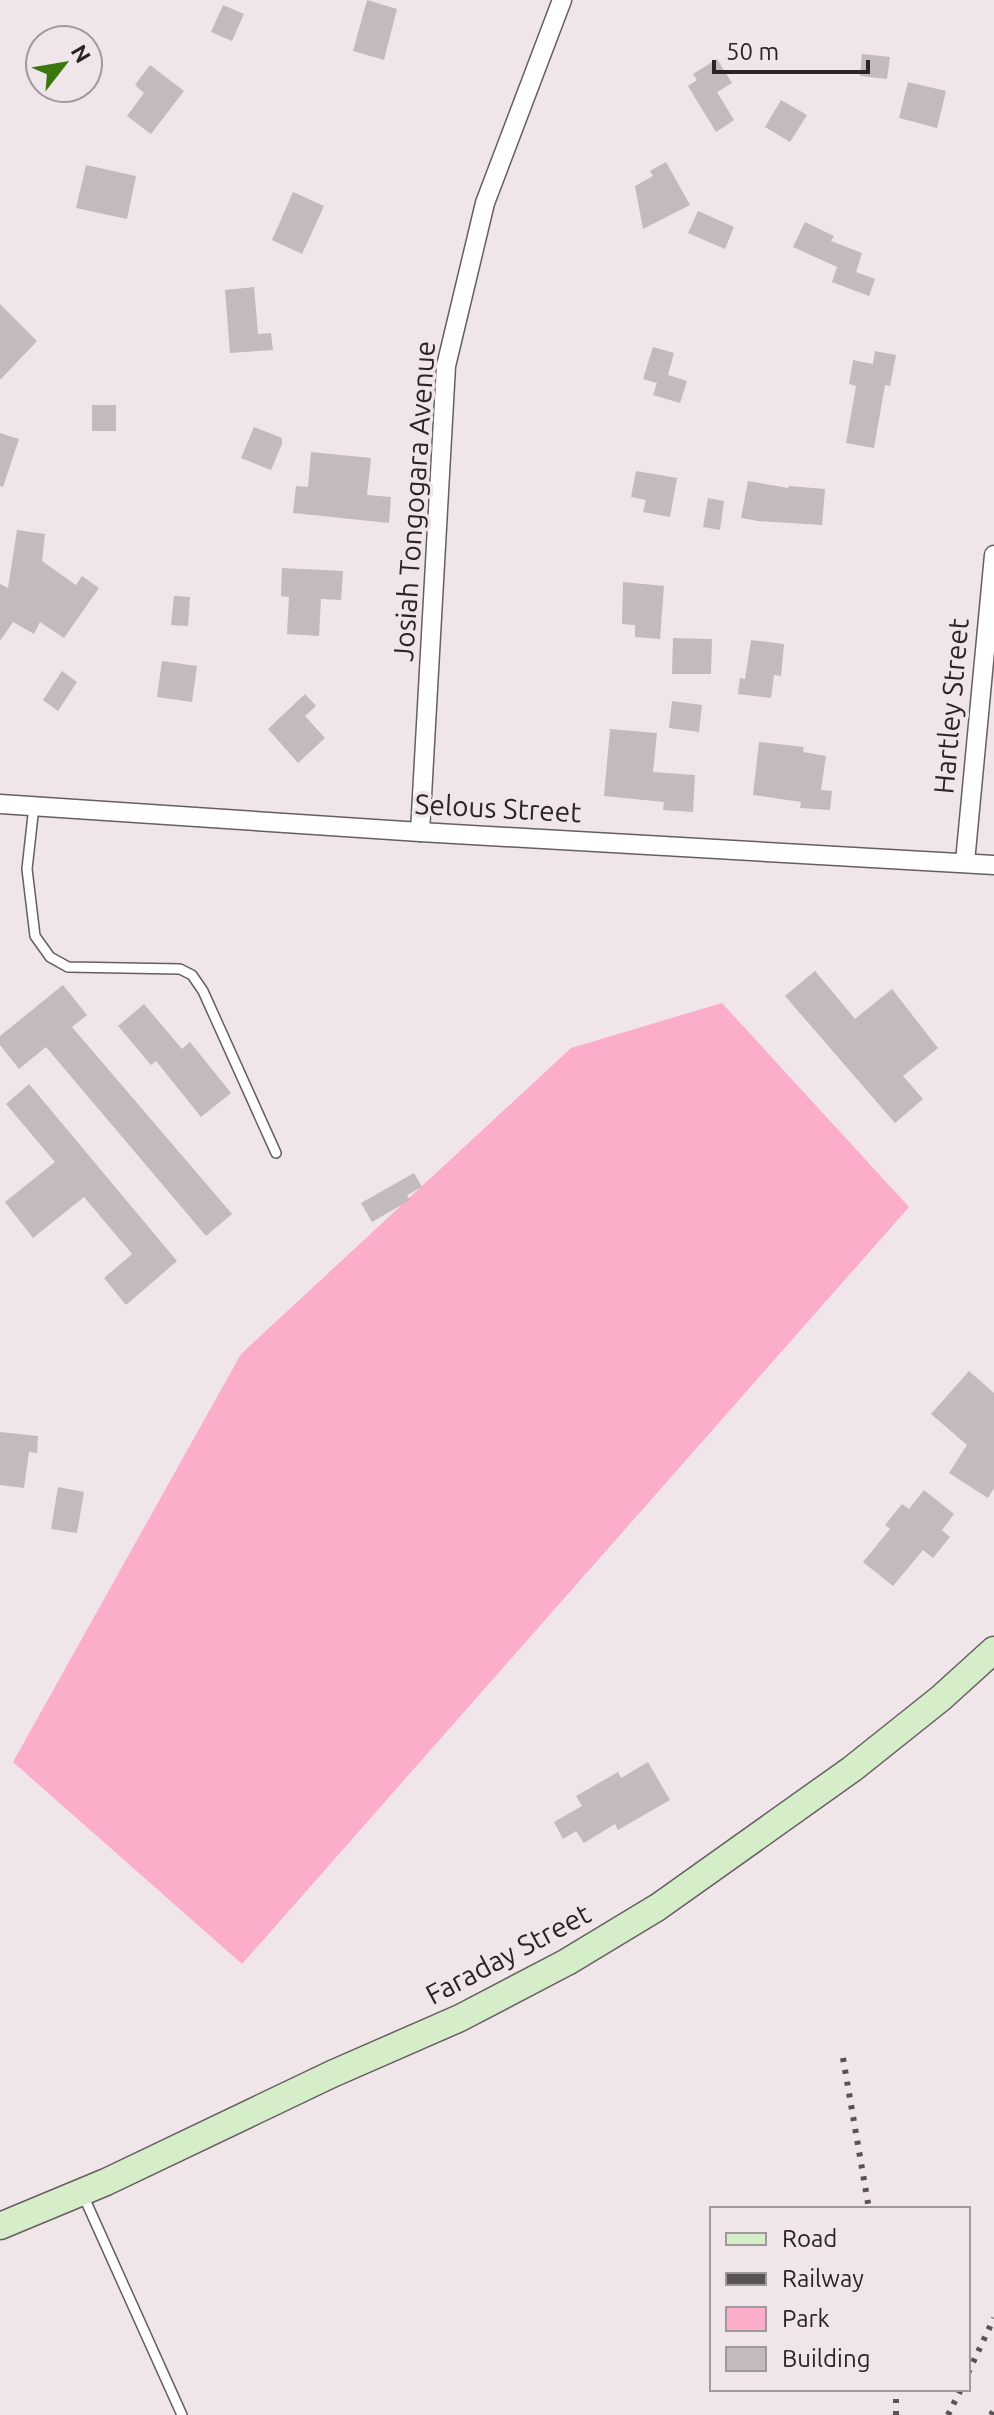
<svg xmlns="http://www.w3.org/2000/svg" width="994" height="2415" font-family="Ubuntu,sans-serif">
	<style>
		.green { fill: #fcadc9 }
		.building { fill: #c3babd }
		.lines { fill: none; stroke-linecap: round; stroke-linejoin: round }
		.lane-casing { stroke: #665e60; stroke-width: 12 }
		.street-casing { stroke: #665e60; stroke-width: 21 }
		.secondary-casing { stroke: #665e60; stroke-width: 29 }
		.lane { stroke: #fff; stroke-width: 9 }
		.street { stroke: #fff; stroke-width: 18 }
		.secondary { stroke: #d6edca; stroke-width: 26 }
		.rail { stroke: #595356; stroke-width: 6; stroke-dasharray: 4 8; stroke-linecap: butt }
		.labels { text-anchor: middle; stroke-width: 7; stroke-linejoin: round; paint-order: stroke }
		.street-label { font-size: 28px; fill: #292527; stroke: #f0e6e9 }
	</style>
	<rect width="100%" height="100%" fill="#f0e6e9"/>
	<polygon class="green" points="722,1003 909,1207 242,1964 13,1762 241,1354 571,1048"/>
	<g class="building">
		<polygon points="367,0 397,9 384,60 353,51"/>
		<polygon points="223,5 244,14 232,41 211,32"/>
		<polygon points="862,54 890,57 887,79 860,76"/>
		<polygon points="717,59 732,83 717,92 734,120 716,132 688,86 697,80 693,74"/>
		<polygon points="150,65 184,91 151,134 127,116 144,93 135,85"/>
		<polygon points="908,82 946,91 937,128 899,118"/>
		<polygon points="781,100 807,115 790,142 765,127"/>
		<polygon points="666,162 690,205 643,229 635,186 653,176 650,171"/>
		<polygon points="86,165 136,176 127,219 76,208"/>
		<polygon points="293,192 324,206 302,254 272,240"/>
		<polygon points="698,211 734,227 725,249 688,233"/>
		<polygon points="805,222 834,236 831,241 862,253 856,272 875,279 869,296 832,282 837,267 793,247"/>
		<polygon points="254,287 258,334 271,333 273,350 230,353 225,290"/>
		<polygon points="0,304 37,341 0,380"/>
		<polygon points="653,347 674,353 668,375 687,381 680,403 653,395 657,383 643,379"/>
		<polygon points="875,351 896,355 890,386 885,385 874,448 846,443 856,386 849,384 853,360 873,364"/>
		<rect x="92" y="405" width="24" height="26"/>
		<polygon points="254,427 282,438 282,444 271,470 241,458"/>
		<polygon points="0,433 19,439 3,487 0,486"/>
		<polygon points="311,452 371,458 367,495 391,497 389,523 293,513 296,486 308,487"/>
		<polygon points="636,471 677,478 670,517 643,512 646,500 631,497"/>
		<polygon points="748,481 788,488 789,486 825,489 822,525 758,521 741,518"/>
		<polygon points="708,498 724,501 720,530 703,527"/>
		<polygon points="17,530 45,534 42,561 76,585 82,576 99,588 64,638 40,622 34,634 13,622 0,641 0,584 8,588"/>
		<polygon points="282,568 343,571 341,600 321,599 319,636 287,634 289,597 281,596"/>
		<polygon points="623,582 664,586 660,639 635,637 635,625 622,624"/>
		<polygon points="174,596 190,597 188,626 171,625"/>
		<polygon points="673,638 712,639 711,674 672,674"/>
		<polygon points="751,640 784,644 781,676 774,675 771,698 738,694 740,678 745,679"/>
		<polygon points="162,661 197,666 192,702 157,697"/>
		<polygon points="62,671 77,682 58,711 43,700"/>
		<polygon points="305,694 316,706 305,716 325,738 298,763 268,729"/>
		<polygon points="672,701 702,705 699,732 669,728"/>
		<polygon points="610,729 657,733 653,772 695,775 693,812 663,810 664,802 604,796"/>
		<polygon points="759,742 804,747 803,752 826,756 821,790 832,791 830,810 800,808 801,802 753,795"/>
		<polygon points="815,971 855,1019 892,989 938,1048 903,1076 923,1099 895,1123 785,996"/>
		<polygon points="63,985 87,1015 72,1027 232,1214 206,1236 46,1047 19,1069 0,1045 0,1036"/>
		<polygon points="144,1004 182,1049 190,1042 231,1093 201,1117 156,1061 151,1065 118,1026"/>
		<polygon points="29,1084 177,1261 126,1305 104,1278 132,1254 84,1197 33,1238 5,1202 55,1162 6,1104"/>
		<polygon points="414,1173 422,1187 407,1195 410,1200 372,1222 361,1203"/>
		<polygon points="969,1371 994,1393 994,1488 988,1498 949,1473 967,1445 931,1414"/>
		<polygon points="0,1432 38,1436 37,1453 29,1452 24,1488 0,1485"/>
		<polygon points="58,1487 84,1492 77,1533 51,1529"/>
		<polygon points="924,1490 954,1514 942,1530 950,1537 933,1558 923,1550 893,1586 863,1562 890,1529 885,1525 902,1504 909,1509"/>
		<polygon points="648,1762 670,1800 618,1830 615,1824 584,1843 576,1831 563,1839 554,1822 582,1806 576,1796 618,1772 621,1778"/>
	</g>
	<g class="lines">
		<defs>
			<g id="lane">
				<polyline points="34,806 27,869 35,936 50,957 68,967 180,969 192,975 203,991 276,1153"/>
				<polyline points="83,2195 182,2415"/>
			</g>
			<g id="street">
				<polyline points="0,804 420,832 994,865"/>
				<polyline points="420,832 446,366 485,203 562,0"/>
				<polyline points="965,862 994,555"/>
			</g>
			<polyline id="secondary" points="0,2226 106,2182 332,2074 460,2018 567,1962 658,1907 852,1769 941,1698 994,1650"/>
		</defs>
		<use href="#lane" class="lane-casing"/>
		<use href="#street" class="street-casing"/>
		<use href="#secondary" class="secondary-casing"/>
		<use href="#lane" class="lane"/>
		<use href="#street" class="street"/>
		<use href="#secondary" class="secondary"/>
		<g class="rail">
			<polyline points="843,2058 869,2209"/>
			<polyline points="968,2373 994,2318"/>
			<polyline points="896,2415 896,2389"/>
			<polyline points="948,2415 961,2389"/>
			<polyline points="991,2415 994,2410"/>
		</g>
	</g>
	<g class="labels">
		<g class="street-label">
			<text transform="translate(414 501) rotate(-86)" y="10">Josiah Tongogara Avenue</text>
			<text transform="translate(951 706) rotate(-85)" y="10">Hartley Street</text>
			<text transform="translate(498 808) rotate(3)" y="10">Selous Street</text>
			<text transform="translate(508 1954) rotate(-28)" y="10">Faraday Street</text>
		</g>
	</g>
	<rect x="710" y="2207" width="260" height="184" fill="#f0e6e9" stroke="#a0999b" stroke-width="2"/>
	<rect x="726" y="2233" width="40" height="12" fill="#d6edca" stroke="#a0999b" stroke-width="2"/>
	<text x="782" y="2247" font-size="24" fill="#292527">Road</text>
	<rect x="726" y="2273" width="40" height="12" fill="#595356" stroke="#a0999b" stroke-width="2"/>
	<text x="782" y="2287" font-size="24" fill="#292527">Railway</text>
	<rect x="726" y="2307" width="40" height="24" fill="#fcadc9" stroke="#a0999b" stroke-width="2"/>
	<text x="782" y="2327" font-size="24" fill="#292527">Park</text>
	<rect x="726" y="2347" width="40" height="24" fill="#c3babd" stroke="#a0999b" stroke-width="2"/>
	<text x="782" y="2367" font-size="24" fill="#292527">Building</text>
	<g transform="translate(64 64) rotate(59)"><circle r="38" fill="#f0e6e9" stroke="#a0999b" stroke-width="2"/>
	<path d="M0-6L14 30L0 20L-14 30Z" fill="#3b770f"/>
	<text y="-12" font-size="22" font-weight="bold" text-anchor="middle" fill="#292527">N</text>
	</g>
	<path d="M714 60v12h154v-12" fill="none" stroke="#292527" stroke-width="4"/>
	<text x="726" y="60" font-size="24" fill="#292527" stroke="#f0e6e9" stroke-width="6" paint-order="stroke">50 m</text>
</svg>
